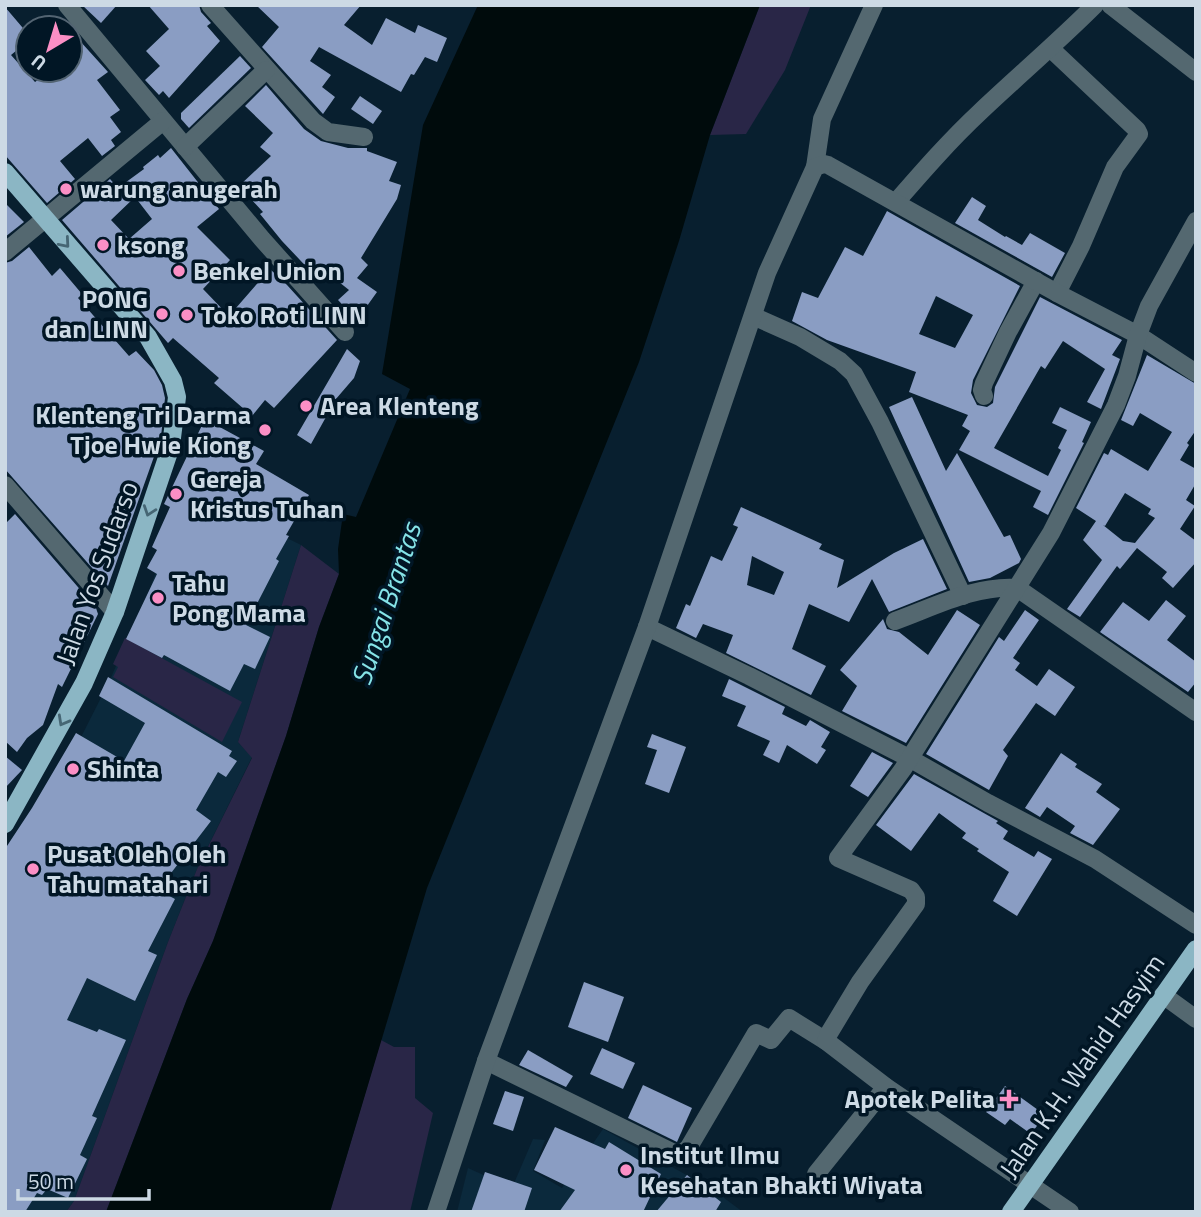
<svg xmlns="http://www.w3.org/2000/svg" width="1201" height="1217" font-family="'Titillium Web',sans-serif">
	<style>
		.built { fill: #0b293c }
		.green { fill: #292647 }
		.water { fill: #000b0c }
		.building { fill: #8a9dc3; fill-rule: evenodd }
		.lines { fill: none; stroke-linecap: round; stroke-linejoin: round }
		.minor { stroke: #546870; stroke-width: 18 }
		.major { stroke: #8bb6c4; stroke-width: 18 }
		.oneway { stroke: #466674 }
		.poi-dot { fill: #fb8fc5; stroke: #011625; stroke-width: 2.5 }
		.labels { text-anchor: middle; stroke-width: 7; stroke-linejoin: round; paint-order: stroke }
		.poi-label { font-size: 26px; font-weight: bold; fill: #cddae5; stroke: #011625; text-anchor: start }
		.street-label { font-size: 26px; fill: #cddae5; stroke: #011625 }
		.water-label { font-size: 28px; font-style: italic; fill: #86e4e8; stroke: #011625 }
	</style>
	<rect width="100%" height="100%" fill="#081f2f"/>
	<g class="built">
		<polygon points="184,487 301,545 238,742 252,757 197,869 168,942 74,1201 66,1212 5,1212 78,743 109,682 150,589"/>
		<polygon points="603,1129 712,1189 743,1212 457,1212 468,1168 512,1188 533,1139 545,1140 533,1171 562,1188"/>
	</g>
	<g class="green">
		<polygon points="760,5 811,5 785,70 746,134 710,135"/>
		<polygon points="301,545 339,574 319,627 286,736 213,941 187,999 106,1212 66,1212 74,1201 168,942 197,869 252,758 238,742"/>
		<polygon points="125,638 242,702 222,742 113,677 118,667 113,664"/>
		<polygon points="381,1040 394,1047 415,1047 415,1098 433,1113 410,1212 330,1212"/>
	</g>
	<polygon class="water" points="478,5 760,5 710,135 679,241 639,362 427,888 330,1212 106,1212 187,999 213,941 286,736 319,627 339,574 338,549 343,514 356,517 410,389 382,374 423,125"/>
	<g class="building">
		<polygon points="82,5 117,5 101,23"/>
		<polygon points="148,5 199,5 201,12 211,23 207,26 220,41 169,98 163,91 159,95 145,80 160,66 146,51 169,29"/>
		<polygon points="256,5 361,5 344,25 372,45 386,18 415,33 418,25 447,38 437,62 425,57 414,75 411,74 401,92 319,47 310,61 331,75 322,87 335,97 323,114 262,47 279,27"/>
		<polygon points="5,7 28,34 28,41 11,55 35,82 52,70 70,70 70,30 108,72 97,80 120,110 110,117 121,132 111,140 115,146 102,156 88,138 60,161 75,179 47,203 5,155"/>
		<polygon points="240,56 251,68 189,128 181,119 181,113"/>
		<polygon points="266,85 304,129 321,141 348,148 367,148 367,151 397,162 389,181 401,185 397,199 361,258 368,265 357,278 377,292 367,306 354,317 338,300 349,290 324,270 317,278 282,241 260,214 263,212 239,186 271,156 260,147 273,133 245,106"/>
		<polygon points="360,96 382,111 373,124 351,109"/>
		<path d="M171 148 219 209 197 227 230 260 203 289 229 316 270 269 287 285 337 340 274 408 265 400 252 416 214 383 219 378 173 338 168 343 62 220 110 179 118 188 144 169 143 167 158 155 160 158ZM135 197 152 219 129 239 111 220Z"/>
		<polygon points="972,197 986,206 978,220 1005,237 1006,236 1022,245 1030,233 1065,253 1052,277 955,223"/>
		<polygon points="5,203 24,222 5,237"/>
		<path d="M887 211 1020 286 973 380 971 393 977 405 987 407 993 403 995 387 1040 297 1122 340 1112 355 1120 359 1101 409 1087 402 1105 369 1063 341 1045 369 1041 366 994 448 1048 476 1061 450 1058 448 1067 430 1052 423 1060 407 1091 422 1082 442 1084 443 1048 515 1033 507 1041 491 959 450 970 431 962 426 968 415 909 392 916 372 827 340 792 321 802 292 818 298 845 247 863 256ZM936 296 973 315 955 348 919 334Z"/>
		<polygon points="29,247 52,276 60,268 82,294 78,298 129,356 136,351 154,370 162,385 165,398 161,437 108,586 5,469 5,263 12,261"/>
		<polygon points="347,349 360,361 354,378 323,414 326,417 311,444 297,435"/>
		<path d="M1147 355 1196 384V430L1187 443 1189 445 1180 460 1196 469V483L1186 500 1195 506 1180 529 1196 541V562L1173 588 1162 578 1167 572 1137 548 1120 569 1117 566 1080 617 1067 609 1102 560 1083 540 1096 521 1076 508 1104 453 1108 455 1111 449 1148 471 1172 432 1140 413 1133 426 1121 420ZM1125 493 1151 509 1148 514 1155 518 1135 543 1123 541 1103 525 1105 526Z"/>
		<polygon points="912,397 946,471 957,453 1004,537 1010,535 1021,559 1019,563 990,578 969,582 889,407"/>
		<polygon points="205,419 264,451 256,464 309,495 286,535 289,536 276,559 279,561 246,625 270,637 255,669 244,664 230,691 164,655 162,658 126,639 157,574 147,568 157,550 152,547 170,507 164,504"/>
		<path d="M741 507 822 544 819 549 844 560 837 588 894 553 923 539 947 589 889 612 872 579 849 622 809 604 792 649 826 666 811 695 726 653 733 635 703 624 696 638 676 628 686 604 690 606 711 556 722 561 738 527 733 525ZM752 556 784 572 774 595 747 585Z"/>
		<polygon points="15,514 96,608 98,614 62,687 58,684 43,725 27,738 17,752 5,741 5,524"/>
		<polygon points="1166,600 1186,616 1167,640 1196,662 1196,682 1188,692 1100,632 1123,602 1149,621"/>
		<polygon points="957,610 980,625 906,743 842,711 857,686 840,670 883,619 887,629 899,632 928,655"/>
		<polygon points="1025,610 1039,620 1013,658 1020,663 1015,670 1037,686 1049,669 1075,687 1055,716 1036,703 1003,750 1008,756 989,790 926,754 999,637 1004,641"/>
		<polygon points="108,677 232,751 229,756 237,761 226,777 218,772 196,810 211,821 158,890 175,899 148,951 157,955 135,1001 87,978 67,1020 97,1032 99,1029 126,1040 92,1116 97,1118 80,1155 87,1159 68,1198 47,1189 42,1195 37,1193 25,1212 5,1212 5,849 32,808 76,733 124,761 145,723 99,696"/>
		<polygon points="729,679 785,707 782,714 806,726 810,720 830,732 821,747 826,750 817,764 787,745 779,763 763,755 770,741 737,726 746,706 722,696"/>
		<polygon points="652,734 686,747 669,793 645,784 657,750 647,747"/>
		<polygon points="872,752 893,763 868,797 850,786"/>
		<polygon points="1061,753 1077,764 1075,767 1102,784 1096,792 1120,809 1093,845 1070,833 1075,826 1047,807 1040,817 1025,808"/>
		<polygon points="5,756 22,770 5,788"/>
		<polygon points="914,774 998,821 996,823 1008,831 1003,839 1034,857 1038,851 1052,859 1017,916 993,901 1009,872 977,851 979,849 962,838 966,833 939,813 911,851 876,825"/>
		<polygon points="584,982 624,997 608,1042 568,1027"/>
		<polygon points="602,1048 635,1063 623,1089 590,1074"/>
		<polygon points="528,1050 573,1076 566,1087 519,1065"/>
		<polygon points="643,1085 692,1108 677,1142 628,1118"/>
		<polygon points="1005,1086 1045,1115 1031,1134 1010,1119 1005,1125 986,1112"/>
		<polygon points="505,1091 524,1097 513,1131 493,1124"/>
		<polygon points="555,1127 605,1149 609,1142 661,1174 643,1212 559,1212 575,1190 534,1170"/>
		<polygon points="485,1172 532,1188 524,1212 471,1212"/>
		<polygon points="687,1175 721,1202 715,1212 656,1212"/>
	</g>
	<g class="lines">
		<g class="minor">
			<polyline points="67,5 262,239 345,332"/>
			<polyline points="210,5 313,121 328,132 364,137"/>
			<polyline points="1110,5 1196,72"/>
			<polyline points="1051,49 1137,130 1139,134 1115,167 1081,246 1057,293"/>
			<polyline points="185,147 266,70"/>
			<polyline points="815,167 822,119 874,5"/>
			<path d="M896 202C923 171 950 140 980 112 1018 76 1058 42 1095 5"/>
			<polyline points="5,252 163,121"/>
			<polyline points="753,316 800,337 840,361 854,374 880,422 963,596"/>
			<polyline points="984,396 982,390 984,383 1008,332 1036,281"/>
			<polyline points="5,485 115,612"/>
			<path d="M895 621C934 607 975 585 1017 588L1196 712"/>
			<polyline points="647,627 749,676 909,758 988,803 1095,859 1196,925"/>
			<polyline points="1163,995 1196,1019"/>
			<polyline points="486,1061 672,1152 681,1155 689,1147 756,1033 771,1040 789,1018 826,1041"/>
			<polyline points="816,1174 886,1087"/>
			<polyline points="436,1212 486,1061 647,627 767,273 815,167 824,164 828,165 1057,293 1138,335 1196,373"/>
			<polyline points="1070,1212 886,1087 826,1041 828,1035 860,982 916,904 916,897 911,890 838,858 903,769 1051,533 1116,405 1127,376 1138,335 1149,306 1196,221"/>
		</g>
		<g class="major">
			<polyline points="5,172 148,337 173,381 177,397 171,446 115,612 84,683 5,824"/>
			<polyline points="1011,1212 1196,949"/>
		</g>
	</g>
	<defs><path id="oneway-chevron" d="M-2-3.5L2.5 0L-2 3.5" fill="none" stroke-width="1.6" stroke-linecap="round" stroke-linejoin="round" transform="scale(1.75)"/></defs>
	<g class="oneway">
		<use href="#oneway-chevron" transform="translate(65 243) rotate(49)"/>
		<use href="#oneway-chevron" transform="translate(149 511) rotate(109)"/>
		<use href="#oneway-chevron" transform="translate(63 721) rotate(119)"/>
	</g>
	<g class="poi-dot">
		<circle cx="66" cy="189" r="7"/>
		<circle cx="103" cy="245" r="7"/>
		<circle cx="179" cy="271" r="7"/>
		<circle cx="162" cy="314" r="7"/>
		<circle cx="187" cy="315" r="7"/>
		<circle cx="306" cy="406" r="7"/>
		<circle cx="265" cy="430" r="7"/>
		<circle cx="176" cy="494" r="7"/>
		<circle cx="158" cy="598" r="7"/>
		<circle cx="73" cy="769" r="7"/>
		<circle cx="33" cy="869" r="7"/>
		<path d="M1005.5 1088.5h7v7h7v7h-7v7h-7v-7h-7v-7h7z"/>
		<circle cx="626" cy="1170" r="7"/>
	</g>
	<g class="labels">
		<g class="poi-label">
			<text x="80" y="198">warung anugerah</text>
			<text x="117" y="254">ksong</text>
			<text x="193" y="280">Benkel Union</text>
			<text x="148" y="308" text-anchor="end">PONG<tspan x="148" dy="30">dan LINN</tspan></text>
			<text x="201" y="324">Toko Roti LINN</text>
			<text x="320" y="415">Area Klenteng</text>
			<text x="251" y="424" text-anchor="end">Klenteng Tri Darma<tspan x="251" dy="30">Tjoe Hwie Kiong</tspan></text>
			<text x="190" y="488">Gereja<tspan x="190" dy="30">Kristus Tuhan</tspan></text>
			<text x="172" y="592">Tahu<tspan x="172" dy="30">Pong Mama</tspan></text>
			<text x="87" y="778">Shinta</text>
			<text x="47" y="863">Pusat Oleh Oleh<tspan x="47" dy="30">Tahu matahari</tspan></text>
			<text x="995" y="1108" text-anchor="end">Apotek Pelita</text>
			<text x="640" y="1164">Institut Ilmu<tspan x="640" dy="30">Kesehatan Bhakti Wiyata</tspan></text>
		</g>
		<g class="street-label">
			<text transform="translate(97 573) rotate(-70)" y="9">Jalan Yos Sudarso</text>
			<text transform="translate(1082 1066) rotate(-55)" y="9">Jalan K.H. Wahid Hasyim</text>
		</g>
		<g class="water-label">
			<text transform="translate(386 604) rotate(-72)" y="10">Sungai Brantas</text>
		</g>
	</g>
	<rect width="1201" height="1217" fill="none" stroke="#cddae5" stroke-width="14"/>
	<g transform="translate(49 49) rotate(218)"><circle r="33" fill="#011625" stroke="#536472" stroke-width="2"/>
	<path d="M0-5L12 26L0 18L-12 26Z" fill="#fb8fc5"/>
	<text y="-10" font-size="19" font-weight="bold" text-anchor="middle" fill="#cddae5">U</text>
	</g>
	<path d="M18 1189v10h131v-10" fill="none" stroke="#cddae5" stroke-width="3.5"/>
	<text x="28" y="1189" font-size="21" fill="#cddae5" stroke="#011625" stroke-width="5" paint-order="stroke">50 m</text>
</svg>
